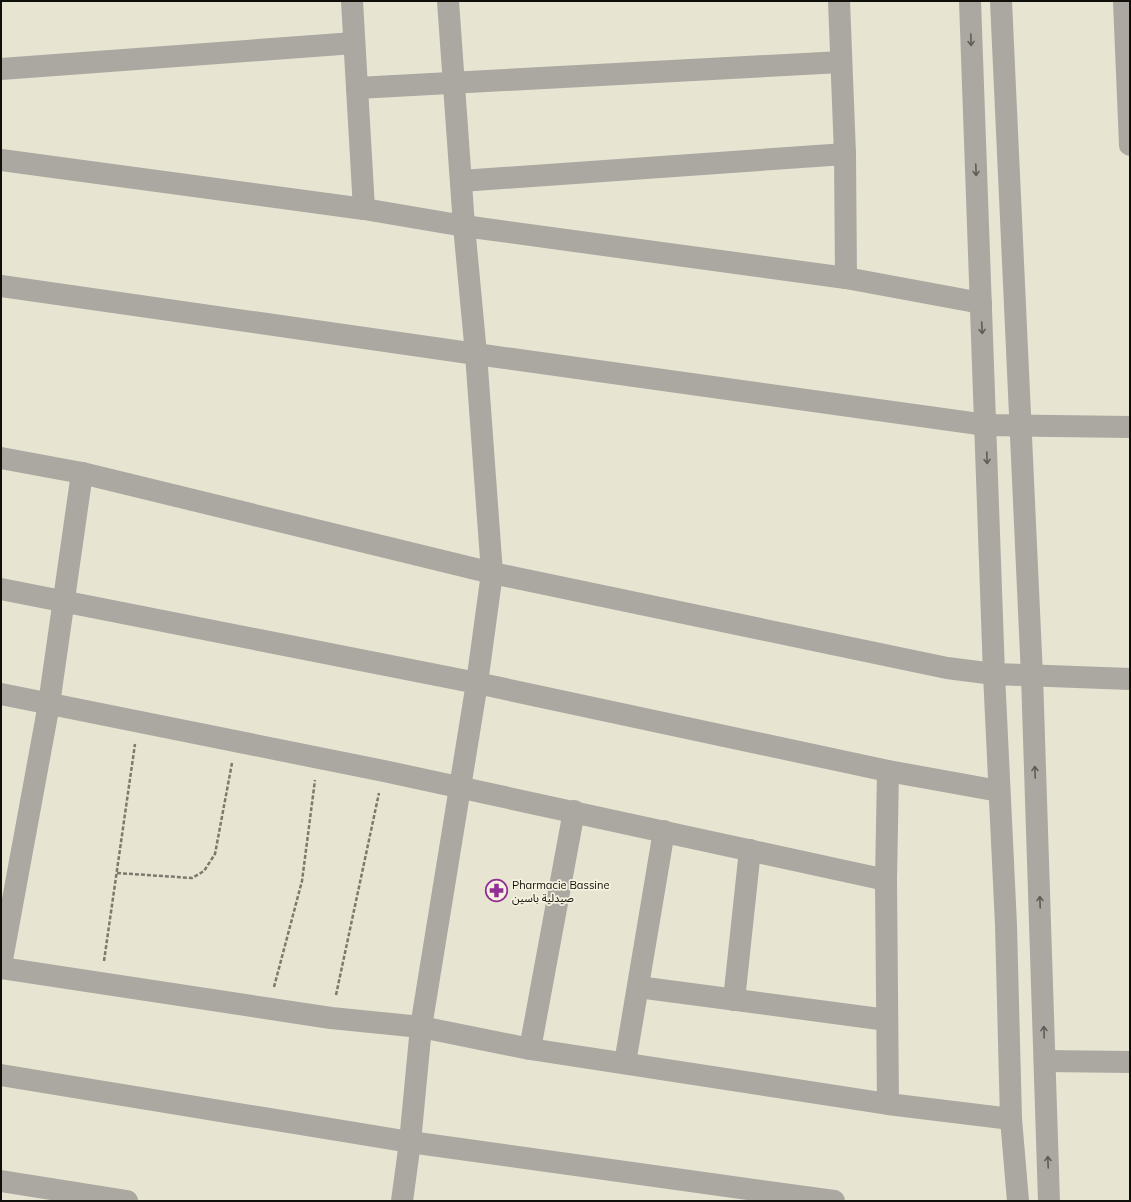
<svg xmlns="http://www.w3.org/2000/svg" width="1131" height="1202" font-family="Mulish,'Noto Sans Arabic',sans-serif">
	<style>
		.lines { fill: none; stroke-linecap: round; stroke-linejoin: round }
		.path { stroke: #7c796d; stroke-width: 2.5; stroke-dasharray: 4 2; stroke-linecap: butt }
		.minor { stroke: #aaa8a1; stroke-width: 22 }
		.oneway { stroke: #5e5c55 }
		.labels { text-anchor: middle; stroke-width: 3.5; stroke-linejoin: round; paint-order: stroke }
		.poi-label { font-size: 11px; fill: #110f09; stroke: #f5f1df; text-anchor: start }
	</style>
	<rect width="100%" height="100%" fill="#e8e4d2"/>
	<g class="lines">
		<g class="path">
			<polyline points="117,873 192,878 204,871 215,854 232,763"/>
			<polyline points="104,961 135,744"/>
			<polyline points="274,987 302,881 315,780"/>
			<polyline points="336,995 379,793"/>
		</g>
		<g class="minor">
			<polyline points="352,1 364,209"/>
			<polyline points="839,1 845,154 846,278"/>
			<polyline points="970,1 994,674 1006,925 1011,1119 1018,1201"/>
			<polyline points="1001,1 1032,676 1049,1201"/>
			<polyline points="1124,1 1130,145"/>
			<polyline points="1,69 354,43"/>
			<polyline points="357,88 841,62"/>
			<polyline points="1,160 364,209 464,226 846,278 981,303"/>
			<polyline points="461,181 845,154"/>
			<polyline points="1,286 476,354 986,425 1130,427"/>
			<polyline points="1,458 82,473 492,573 947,668 994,674 1130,679"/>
			<polyline points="1,589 477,683 888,771 999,791"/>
			<polyline points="1,694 384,771 886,880"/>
			<polyline points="888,771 886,880 888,1104"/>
			<polyline points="1,965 49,704 82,473"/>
			<polyline points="1,968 331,1018 421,1027 530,1049 888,1104 1011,1119"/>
			<polyline points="638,987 887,1020"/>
			<polyline points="734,1000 750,850"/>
			<polyline points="530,1049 574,811"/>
			<polyline points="1045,1061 1130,1062"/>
			<polyline points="625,1063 664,831"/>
			<polyline points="1,1075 410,1142 834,1201"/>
			<polyline points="1,1181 127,1201"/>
			<polyline points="402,1201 410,1142 421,1027 477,683 492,573 476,354 464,226 448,1"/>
		</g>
	</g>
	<defs><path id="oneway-shaft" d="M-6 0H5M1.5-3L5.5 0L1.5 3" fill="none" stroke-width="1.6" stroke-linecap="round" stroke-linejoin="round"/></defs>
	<g class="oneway">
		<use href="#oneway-shaft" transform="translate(971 40) rotate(88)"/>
		<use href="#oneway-shaft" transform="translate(976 170) rotate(88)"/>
		<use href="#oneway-shaft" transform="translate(982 328) rotate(87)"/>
		<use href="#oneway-shaft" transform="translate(987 458) rotate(88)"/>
		<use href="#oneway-shaft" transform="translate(1035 772) rotate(-92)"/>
		<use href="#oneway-shaft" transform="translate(1040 902) rotate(-92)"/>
		<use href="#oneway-shaft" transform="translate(1044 1032) rotate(-92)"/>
		<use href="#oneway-shaft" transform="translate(1048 1162) rotate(-92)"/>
	</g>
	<defs>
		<symbol id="pharmacy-ring" viewBox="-11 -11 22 22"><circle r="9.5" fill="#f5f1df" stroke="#932e94" stroke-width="1.5"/><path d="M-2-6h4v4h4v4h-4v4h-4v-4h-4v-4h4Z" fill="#932e94"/></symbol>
	</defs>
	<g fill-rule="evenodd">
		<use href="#pharmacy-ring" x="484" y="878" width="25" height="25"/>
	</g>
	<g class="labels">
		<g class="poi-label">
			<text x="512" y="889">Pharmacie Bassine<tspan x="512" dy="13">صيدلية باسين</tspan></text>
		</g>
	</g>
	<rect width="1131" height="1202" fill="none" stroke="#110f09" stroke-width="4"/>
</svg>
